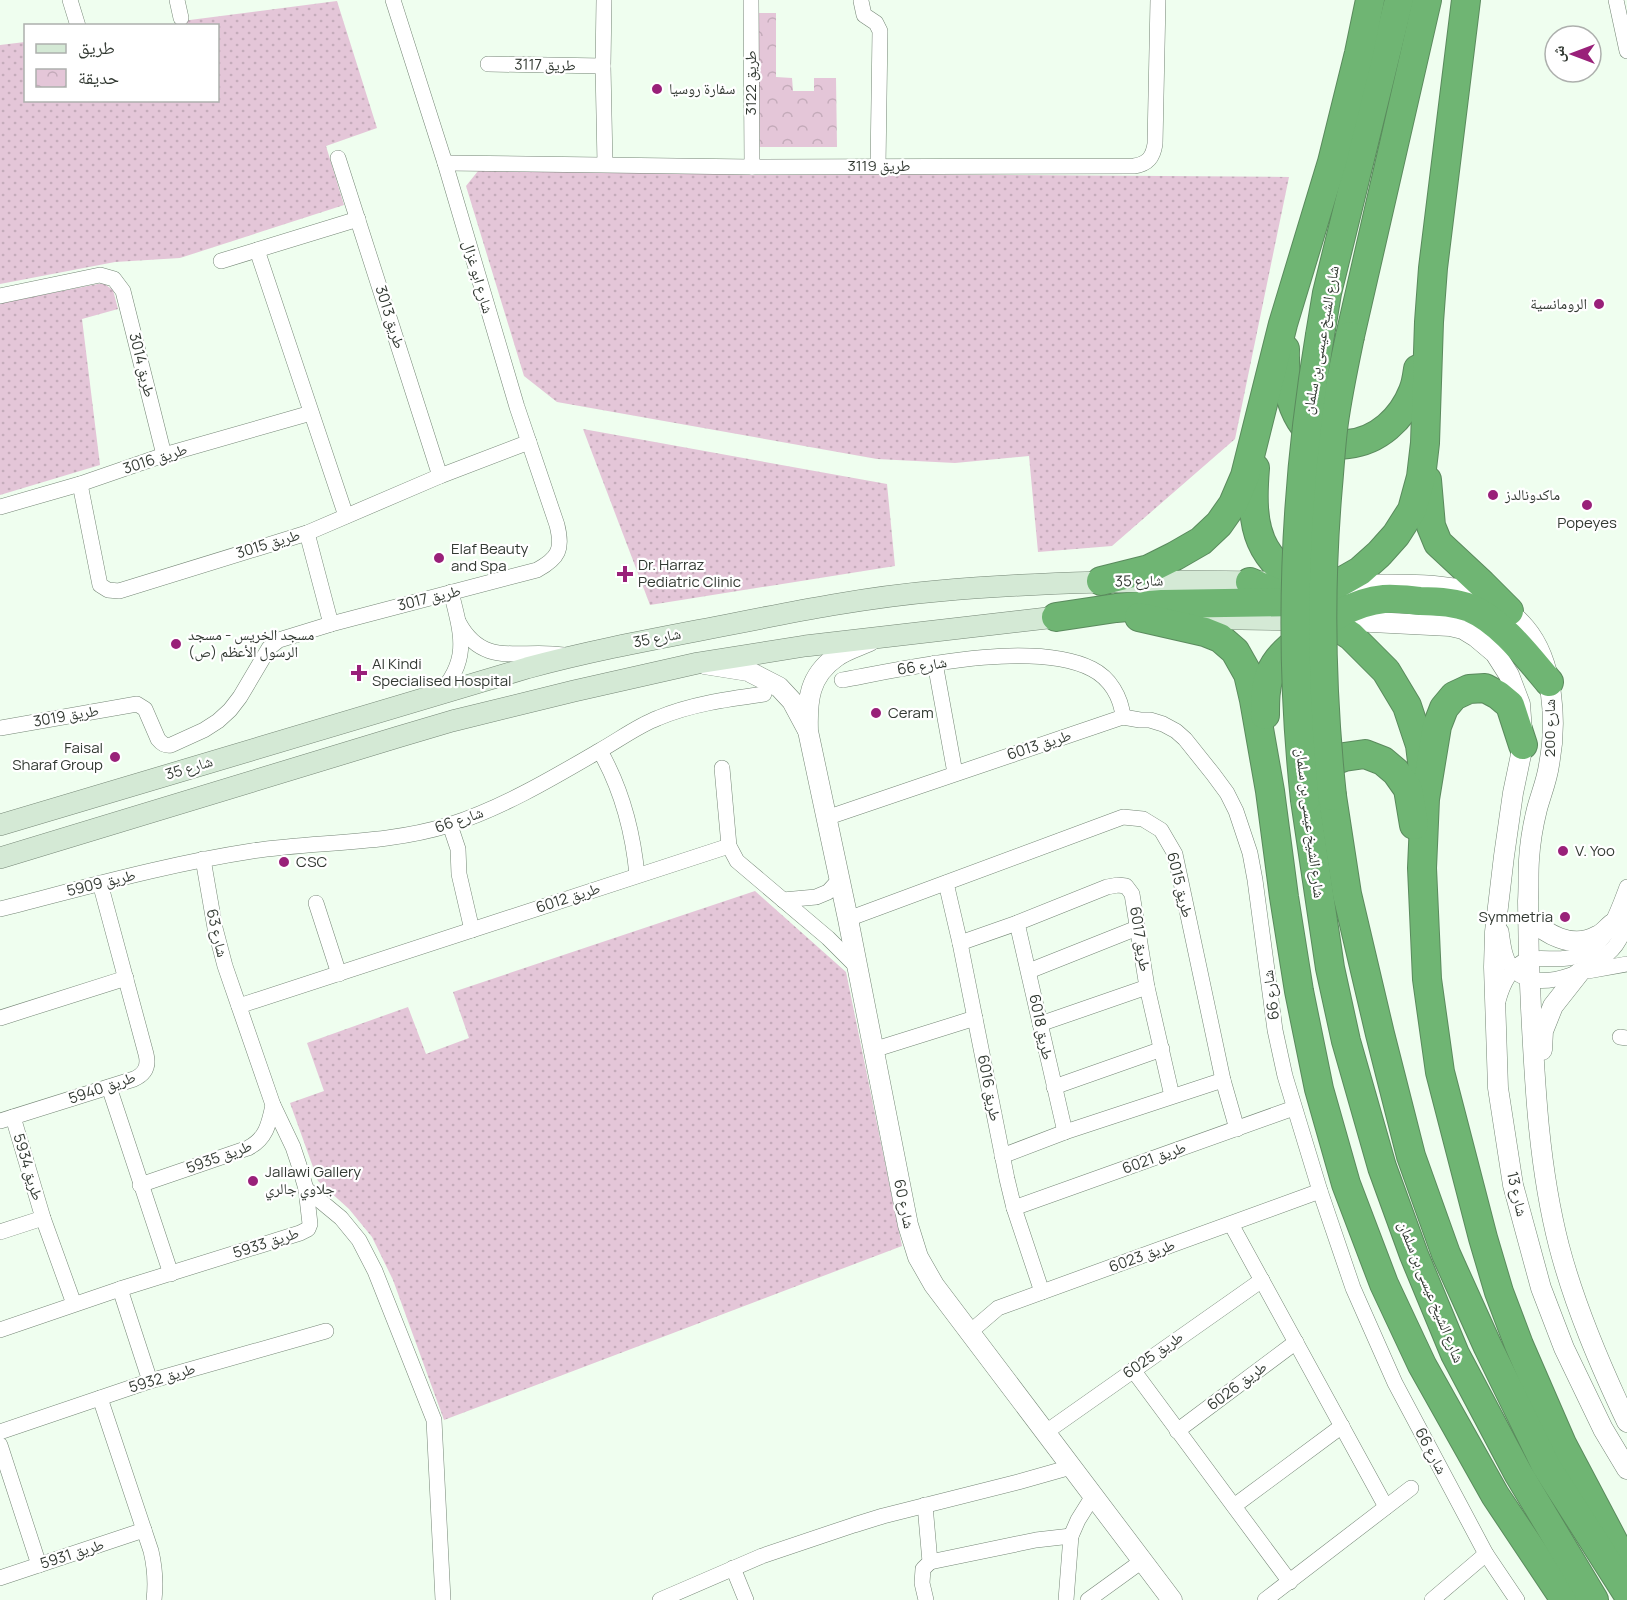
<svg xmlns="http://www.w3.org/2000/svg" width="1627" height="1600" font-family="Manrope,'Noto Naskh Arabic',sans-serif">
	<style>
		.grass { fill: url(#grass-dots) }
		.park { fill: url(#park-crowns) }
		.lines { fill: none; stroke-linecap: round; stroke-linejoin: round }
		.minor-casing { stroke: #758676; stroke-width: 16 }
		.tertiary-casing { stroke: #758676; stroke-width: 21 }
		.secondary-casing { stroke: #758676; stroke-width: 22 }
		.motorway-casing { stroke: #5a8a5d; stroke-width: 30 }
		.minor { stroke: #fff; stroke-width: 15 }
		.tertiary { stroke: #fff; stroke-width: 20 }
		.secondary { stroke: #d4e9d5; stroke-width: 21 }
		.motorway { stroke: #6fb573; stroke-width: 28 }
		.motorway-bridge-casing { stroke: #5a8a5d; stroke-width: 30; stroke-linecap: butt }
		.motorway-bridge { stroke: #6fb573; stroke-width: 28 }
		.poi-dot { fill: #992079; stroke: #fff; stroke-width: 2 }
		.labels { text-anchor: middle; stroke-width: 4.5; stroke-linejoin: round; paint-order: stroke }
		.street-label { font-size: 15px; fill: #333a33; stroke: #fff }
		.poi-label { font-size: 15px; fill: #333a33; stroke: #fff; text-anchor: start }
	</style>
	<defs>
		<pattern id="grass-dots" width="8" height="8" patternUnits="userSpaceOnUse" patternTransform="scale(1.5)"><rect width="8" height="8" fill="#e4c6d8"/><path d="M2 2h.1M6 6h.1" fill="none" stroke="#c4abba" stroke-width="1.8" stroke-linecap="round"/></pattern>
		<pattern id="park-crowns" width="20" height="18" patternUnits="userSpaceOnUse" patternTransform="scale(1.5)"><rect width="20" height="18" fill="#e4c6d8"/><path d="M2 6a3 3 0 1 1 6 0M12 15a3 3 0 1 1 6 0" fill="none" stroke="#c4abba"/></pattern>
	</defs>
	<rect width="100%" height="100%" fill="#effeef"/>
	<g class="grass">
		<polygon points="337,1 377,128 326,146 344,205 180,258 115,262 0,284 0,45 25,42 26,100 218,100 218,26 175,25 182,24 182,21"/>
		<polygon points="478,171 1289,177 1235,439 1112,546 1038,552 1029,456 955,463 877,459 557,402 524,376 466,186"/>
		<polygon points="103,283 113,290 118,309 82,319 100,465 0,495 0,303"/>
		<polygon points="583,429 887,484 895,566 650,605"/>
		<polygon points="755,891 846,972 902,1246 444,1420 393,1280 372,1237 349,1209 318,1181 290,1103 324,1091 307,1043 408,1007 426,1054 469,1038 453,992"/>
	</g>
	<polygon class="park" points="758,13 776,13 776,77 792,78 793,91 814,91 814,78 836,78 837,147 759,147"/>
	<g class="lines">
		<defs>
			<g id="minor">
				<polyline points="70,0 78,26"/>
				<polyline points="177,0 181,18"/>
				<polyline points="604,0 603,66 605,164"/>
				<polyline points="751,0 752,167"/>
				<polyline points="1616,0 1627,51"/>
				<polyline points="861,1 864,15 876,23 880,31 878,166"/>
				<polyline points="488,64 603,66"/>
				<polyline points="338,158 440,476"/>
				<path d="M445 163 752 167 1134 166C1148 164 1153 157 1155 144L1158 0"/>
				<polyline points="257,250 346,516"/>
				<polyline points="221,261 358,219"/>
				<polyline points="0,296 100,275 114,279 123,291 164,455"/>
				<polyline points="80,484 100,585 108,590 119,591 307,533 440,476 529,442"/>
				<polyline points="0,507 80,484 164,455 311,413"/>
				<polyline points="307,533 331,624"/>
				<path d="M459 623C484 669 521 648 563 655"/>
				<polyline points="935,663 955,773"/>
				<path d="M842 680C907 668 1032 639 1092 669 1110 678 1121 697 1123 717"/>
				<path d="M439 694C471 659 461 633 451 592"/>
				<path d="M0 728 137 704 145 709 158 739C162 744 165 746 171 745L204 730 218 721 230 710 240 697 269 648 279 640 331 624 537 570C559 558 563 549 557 525L517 407 445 163 393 0"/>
				<path d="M600 751C621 788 633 833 637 875"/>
				<polyline points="722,768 729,846 737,861 828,938 856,966"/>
				<polyline points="826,818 1123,717 1140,720 1150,720 1163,724 1176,731 1185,739 1213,774 1227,793 1236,811 1250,853 1255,880 1275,1030 1285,1076 1320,1191 1353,1288 1395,1383 1486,1554 1517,1600"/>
				<polyline points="450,825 458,849 459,874 472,930"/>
				<polyline points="946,883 960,943 1007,1179 1014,1208 1042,1292"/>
				<polyline points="783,900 816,897 828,892 839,880"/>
				<polyline points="316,903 339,974"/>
				<path d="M0 909C83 888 167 864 252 851 318 841 384 845 449 825 502 808 551 779 599 751 619 740 637 726 658 718 691 704 728 699 764 694"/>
				<polyline points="848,919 1123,817 1143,819 1161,830 1175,854 1223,1080 1237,1129"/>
				<polyline points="1017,923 1065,1132"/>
				<path d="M1501 931C1503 944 1504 960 1514 970 1538 997 1605 967 1619 940 1625 931 1626 919 1627 909"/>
				<polyline points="960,943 1017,923 1107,887 1118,885 1126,886 1132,894 1147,987 1172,1096"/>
				<polyline points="1029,971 1137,928"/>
				<polyline points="1588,971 1627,964"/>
				<path d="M1498 1001C1502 986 1512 962 1531 959 1545 957 1559 961 1573 957 1577 956 1582 956 1586 953 1609 939 1618 911 1627 887"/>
				<polyline points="239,1006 729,846"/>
				<polyline points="0,1018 126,978"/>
				<polyline points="1040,1024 1147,987"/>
				<polyline points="1620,1037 1627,1038"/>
				<polyline points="873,1050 975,1018"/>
				<polyline points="109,1087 171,1274"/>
				<polyline points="1054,1087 1162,1049"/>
				<polyline points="13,1117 43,1218 74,1304"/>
				<path d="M0 1121 134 1079C145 1074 149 1066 146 1054L100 883"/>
				<polyline points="1002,1156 1065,1132 1223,1080"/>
				<path d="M140 1185 248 1148C266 1139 269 1124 273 1105"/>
				<polyline points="306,1189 341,1218 359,1240 375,1271 434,1420 443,1600"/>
				<polyline points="1014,1208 1294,1108"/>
				<polyline points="1231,1224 1386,1507"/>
				<polyline points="0,1232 43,1218"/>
				<polyline points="120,1289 150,1381"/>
				<polyline points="0,1330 120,1289 300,1233 308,1229 310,1224 306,1189 299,1165 293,1147 273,1105 225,966 215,928 203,859"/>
				<polyline points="970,1332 998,1308 1320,1191"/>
				<polyline points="1133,1370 1290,1582"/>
				<path d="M100 1398 151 1551C155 1568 156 1583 154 1600"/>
				<polyline points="1177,1431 1296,1342"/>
				<polyline points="0,1432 150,1381 326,1331"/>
				<polyline points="1046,1432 1262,1280"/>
				<polyline points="0,1445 39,1565"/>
				<polyline points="925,1505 930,1562 923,1569 922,1583 926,1600"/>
				<polyline points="1234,1506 1342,1426"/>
				<polyline points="930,1562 1036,1540 1071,1536"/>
				<polyline points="733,1568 746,1600"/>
				<polyline points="0,1578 144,1530"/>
				<polyline points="660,1600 762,1556 854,1525 883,1516 1018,1482 1071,1467"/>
				<polyline points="1066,1600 1071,1536 1078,1520 1093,1496"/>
				<polyline points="1088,1600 1142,1561"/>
				<polyline points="1265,1600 1411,1488"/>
				<polyline points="1432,1600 1486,1554"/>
			</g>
			<g id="tertiary">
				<path d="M1338 585C1381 585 1440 581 1480 595 1495 599 1515 616 1525 628 1554 662 1557 723 1549 765 1547 780 1541 794 1537 809 1533 825 1530 843 1529 860 1528 873 1529 887 1528 901 1528 936 1529 972 1531 1008 1535 1088 1539 1168 1559 1246 1575 1307 1600 1365 1627 1422"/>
				<polyline points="1332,620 1450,626 1463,629 1476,637 1495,653 1509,675 1520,704 1523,745 1513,793 1504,856 1495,932 1494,967 1498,1088 1513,1185 1541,1288 1564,1348 1603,1429 1627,1469"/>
				<path d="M870 641C859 646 845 650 836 657 809 676 807 700 808 731L848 919 908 1225 918 1257 934 1285 1172 1600"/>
				<polyline points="704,664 748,671 779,687 792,701 807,729"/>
				<path d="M1528 916C1545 934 1572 950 1597 936 1603 934 1607 928 1612 924"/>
				<polyline points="1542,1050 1543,1031 1553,1006 1579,973"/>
			</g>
			<g id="secondary">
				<polyline points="1179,618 1310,620"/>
				<path d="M0 825 527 668C593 650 660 638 727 625 797 611 867 597 938 591 1046 581 1156 580 1265 582"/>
				<polyline points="0,858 398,737 452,721 574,691 698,663 805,646 1056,617 1070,617"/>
			</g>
			<g id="motorway">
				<polyline points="1320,335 1327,293 1399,0"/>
				<polyline points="1350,336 1427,0"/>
				<path d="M1285 349C1284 380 1291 424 1321 440 1329 445 1339 445 1348 444 1378 441 1402 419 1413 391 1416 384 1417 376 1418 369"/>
				<path d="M1255 468C1250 530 1257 559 1313 592"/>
				<polyline points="1427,480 1431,526 1438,543 1482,584 1509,611"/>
				<polyline points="1101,581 1149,569 1175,556 1201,541 1219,524 1233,504 1245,476 1283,324 1332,162 1359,53 1370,0"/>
				<polyline points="1250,582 1297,602 1327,620 1351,636 1386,671 1407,706 1420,745 1423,770"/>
				<polyline points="1056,617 1116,608 1162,604 1297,602 1318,595 1360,571 1379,554 1396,535 1412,510 1421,477 1425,443 1429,322 1433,268 1466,0"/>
				<polyline points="1139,617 1205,632 1220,638 1235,651 1248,674 1254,700 1270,791 1284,897 1299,991 1319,1089 1346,1184 1384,1284 1422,1365 1495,1495 1565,1600"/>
				<path d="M1265 715C1265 701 1265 687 1270 674 1276 658 1289 647 1302 638 1327 620 1353 602 1384 599 1396 598 1409 600 1420 601 1437 601 1454 602 1470 608 1501 621 1528 657 1549 682"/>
				<polyline points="1523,745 1510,705 1498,695 1485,688 1469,689 1454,696 1444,708 1437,726 1425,799 1422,868 1427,979 1440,1072 1483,1238 1499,1292 1519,1345 1562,1444 1627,1567"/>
				<polyline points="1309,775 1316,767 1344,757 1365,754 1383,761 1396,772 1408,789 1414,825"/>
				<polyline points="1332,796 1347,894 1380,1034 1411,1156 1446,1254 1488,1347 1546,1466 1627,1593"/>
				<polyline points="1305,800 1330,968 1346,1041 1382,1167 1414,1255 1455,1354 1518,1473 1594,1600"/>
			</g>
		</defs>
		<use href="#minor" class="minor-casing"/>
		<use href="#tertiary" class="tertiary-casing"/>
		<use href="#secondary" class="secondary-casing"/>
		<use href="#motorway" class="motorway-casing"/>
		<use href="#minor" class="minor"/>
		<use href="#tertiary" class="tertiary"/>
		<use href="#secondary" class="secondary"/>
		<use href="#motorway" class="motorway"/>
		<defs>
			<g id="motorway-bridge">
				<path d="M1332 796C1321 693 1319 589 1328 486 1330 464 1331 443 1334 422 1338 393 1344 365 1350 336"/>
				<path d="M1305 800C1288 644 1294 489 1320 335"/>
			</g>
		</defs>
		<use href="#motorway-bridge" class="motorway-bridge-casing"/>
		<use href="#motorway-bridge" class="motorway-bridge"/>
	</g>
	<g class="poi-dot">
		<circle cx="657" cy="89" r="6"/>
		<circle cx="1599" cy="304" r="6"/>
		<circle cx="1493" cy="495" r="6"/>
		<circle cx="1587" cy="505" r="6"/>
		<circle cx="439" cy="558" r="6"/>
		<path d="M622 565h6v6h6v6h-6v6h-6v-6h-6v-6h6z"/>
		<circle cx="176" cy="644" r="6"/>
		<path d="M356 664h6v6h6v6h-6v6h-6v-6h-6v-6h6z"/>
		<circle cx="876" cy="713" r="6"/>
		<circle cx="115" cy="757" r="6"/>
		<circle cx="1563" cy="851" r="6"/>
		<circle cx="284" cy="862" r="6"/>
		<circle cx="1565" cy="917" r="6"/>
		<circle cx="253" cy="1181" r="6"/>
	</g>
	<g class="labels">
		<g class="street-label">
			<text transform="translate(545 65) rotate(1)" y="5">طريق 3117</text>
			<text transform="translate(751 83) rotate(-90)" y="5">طريق 3122</text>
			<text x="879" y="171">طريق 3119</text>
			<text transform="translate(478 277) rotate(74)" y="5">شارع ابو غزال</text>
			<text transform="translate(390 317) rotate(72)" y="5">طريق 3013</text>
			<text transform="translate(1321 340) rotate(-80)" y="5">شارع الشيخ عيسى بن سلمان</text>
			<text transform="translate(142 365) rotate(76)" y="5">طريق 3014</text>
			<text transform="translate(155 459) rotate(-18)" y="5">طريق 3016</text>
			<text transform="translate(268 544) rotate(-17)" y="5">طريق 3015</text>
			<text transform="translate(1139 581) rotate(-1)" y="5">شارع 35</text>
			<text transform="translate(429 598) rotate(-14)" y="5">طريق 3017</text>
			<text transform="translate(657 638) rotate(-11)" y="5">شارع 35</text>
			<text transform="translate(922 666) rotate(-9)" y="5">شارع 66</text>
			<text transform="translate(66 716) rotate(-10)" y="5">طريق 3019</text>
			<text transform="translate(1550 728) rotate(-90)" y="5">شارع 200</text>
			<text transform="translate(1039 745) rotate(-18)" y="5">طريق 6013</text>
			<text transform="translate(189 768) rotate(-17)" y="5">شارع 35</text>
			<text transform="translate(459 820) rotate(-19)" y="5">شارع 66</text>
			<text transform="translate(1310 823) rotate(83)" y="5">شارع الشيخ عيسى بن سلمان</text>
			<text transform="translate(101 883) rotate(-14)" y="5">طريق 5909</text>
			<text transform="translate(1180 885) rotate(76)" y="5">طريق 6015</text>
			<text transform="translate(568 898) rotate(-18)" y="5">طريق 6012</text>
			<text transform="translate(217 933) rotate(77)" y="5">شارع 63</text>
			<text transform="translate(1140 939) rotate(81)" y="5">طريق 6017</text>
			<text transform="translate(1271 995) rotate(-97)" y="5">شارع 66</text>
			<text transform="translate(1041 1027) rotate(78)" y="5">طريق 6018</text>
			<text transform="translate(102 1088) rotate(-19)" y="5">طريق 5940</text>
			<text transform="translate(989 1088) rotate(79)" y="5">طريق 6016</text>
			<text transform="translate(219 1157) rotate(-20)" y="5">طريق 5935</text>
			<text transform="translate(1154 1158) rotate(-20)" y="5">طريق 6021</text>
			<text transform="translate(28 1167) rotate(73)" y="5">طريق 5934</text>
			<text transform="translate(1517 1194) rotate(77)" y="5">شارع 13</text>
			<text transform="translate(904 1204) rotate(78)" y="5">شارع 60</text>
			<text transform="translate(266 1243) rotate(-18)" y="5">طريق 5933</text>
			<text transform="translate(1142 1256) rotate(-20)" y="5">طريق 6023</text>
			<text transform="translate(1431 1292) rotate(68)" y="5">شارع الشيخ عيسى بن سلمان</text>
			<text transform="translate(1153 1355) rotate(-35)" y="5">طريق 6025</text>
			<text transform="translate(162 1378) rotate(-17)" y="5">طريق 5932</text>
			<text transform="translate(1237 1386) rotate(-37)" y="5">طريق 6026</text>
			<text transform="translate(1431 1451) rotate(62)" y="5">شارع 66</text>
			<text transform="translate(72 1554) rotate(-18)" y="5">طريق 5931</text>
		</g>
		<g class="poi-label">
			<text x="669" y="94">سفارة روسيا</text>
			<text x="1587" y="309" text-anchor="end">الرومانسية</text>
			<text x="1505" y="500">ماكدونالدز</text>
			<text x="1587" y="528" text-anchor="middle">Popeyes</text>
			<text x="451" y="554">Elaf Beauty<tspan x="451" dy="17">and Spa</tspan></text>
			<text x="638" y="570">Dr. Harraz<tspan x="638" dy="17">Pediatric Clinic</tspan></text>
			<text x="188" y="640">مسجد الخريس - مسجد<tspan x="188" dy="17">الرسول الأعظم (ص)</tspan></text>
			<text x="372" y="669">Al Kindi<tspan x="372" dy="17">Specialised Hospital</tspan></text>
			<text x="888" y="718">Ceram</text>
			<text x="103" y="753" text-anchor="end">Faisal<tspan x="103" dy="17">Sharaf Group</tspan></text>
			<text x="1575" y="856">V. Yoo</text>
			<text x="296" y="867">CSC</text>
			<text x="1553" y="922" text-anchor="end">Symmetria</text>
			<text x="265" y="1177">Jallawi Gallery<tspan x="265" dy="17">جلاوي جالري</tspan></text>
		</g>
	</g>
	<rect x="24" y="24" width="195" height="78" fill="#ffffff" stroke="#adb0ad" stroke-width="1.5"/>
	<rect x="36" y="44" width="30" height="9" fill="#d4e9d5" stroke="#adb0ad" stroke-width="1.5"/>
	<text x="78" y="54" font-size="18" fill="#333a33">طريق</text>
	<rect x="36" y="69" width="30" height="18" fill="url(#park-crowns)" stroke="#adb0ad" stroke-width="1.5"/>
	<text x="78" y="84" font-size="18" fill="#333a33">حديقة</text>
	<g transform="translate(1573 54) rotate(270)"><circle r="28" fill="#ffffff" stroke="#adb0ad" stroke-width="1.5"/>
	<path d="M0-4.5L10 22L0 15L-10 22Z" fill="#992079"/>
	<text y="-9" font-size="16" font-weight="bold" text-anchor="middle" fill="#333a33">ش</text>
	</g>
</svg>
